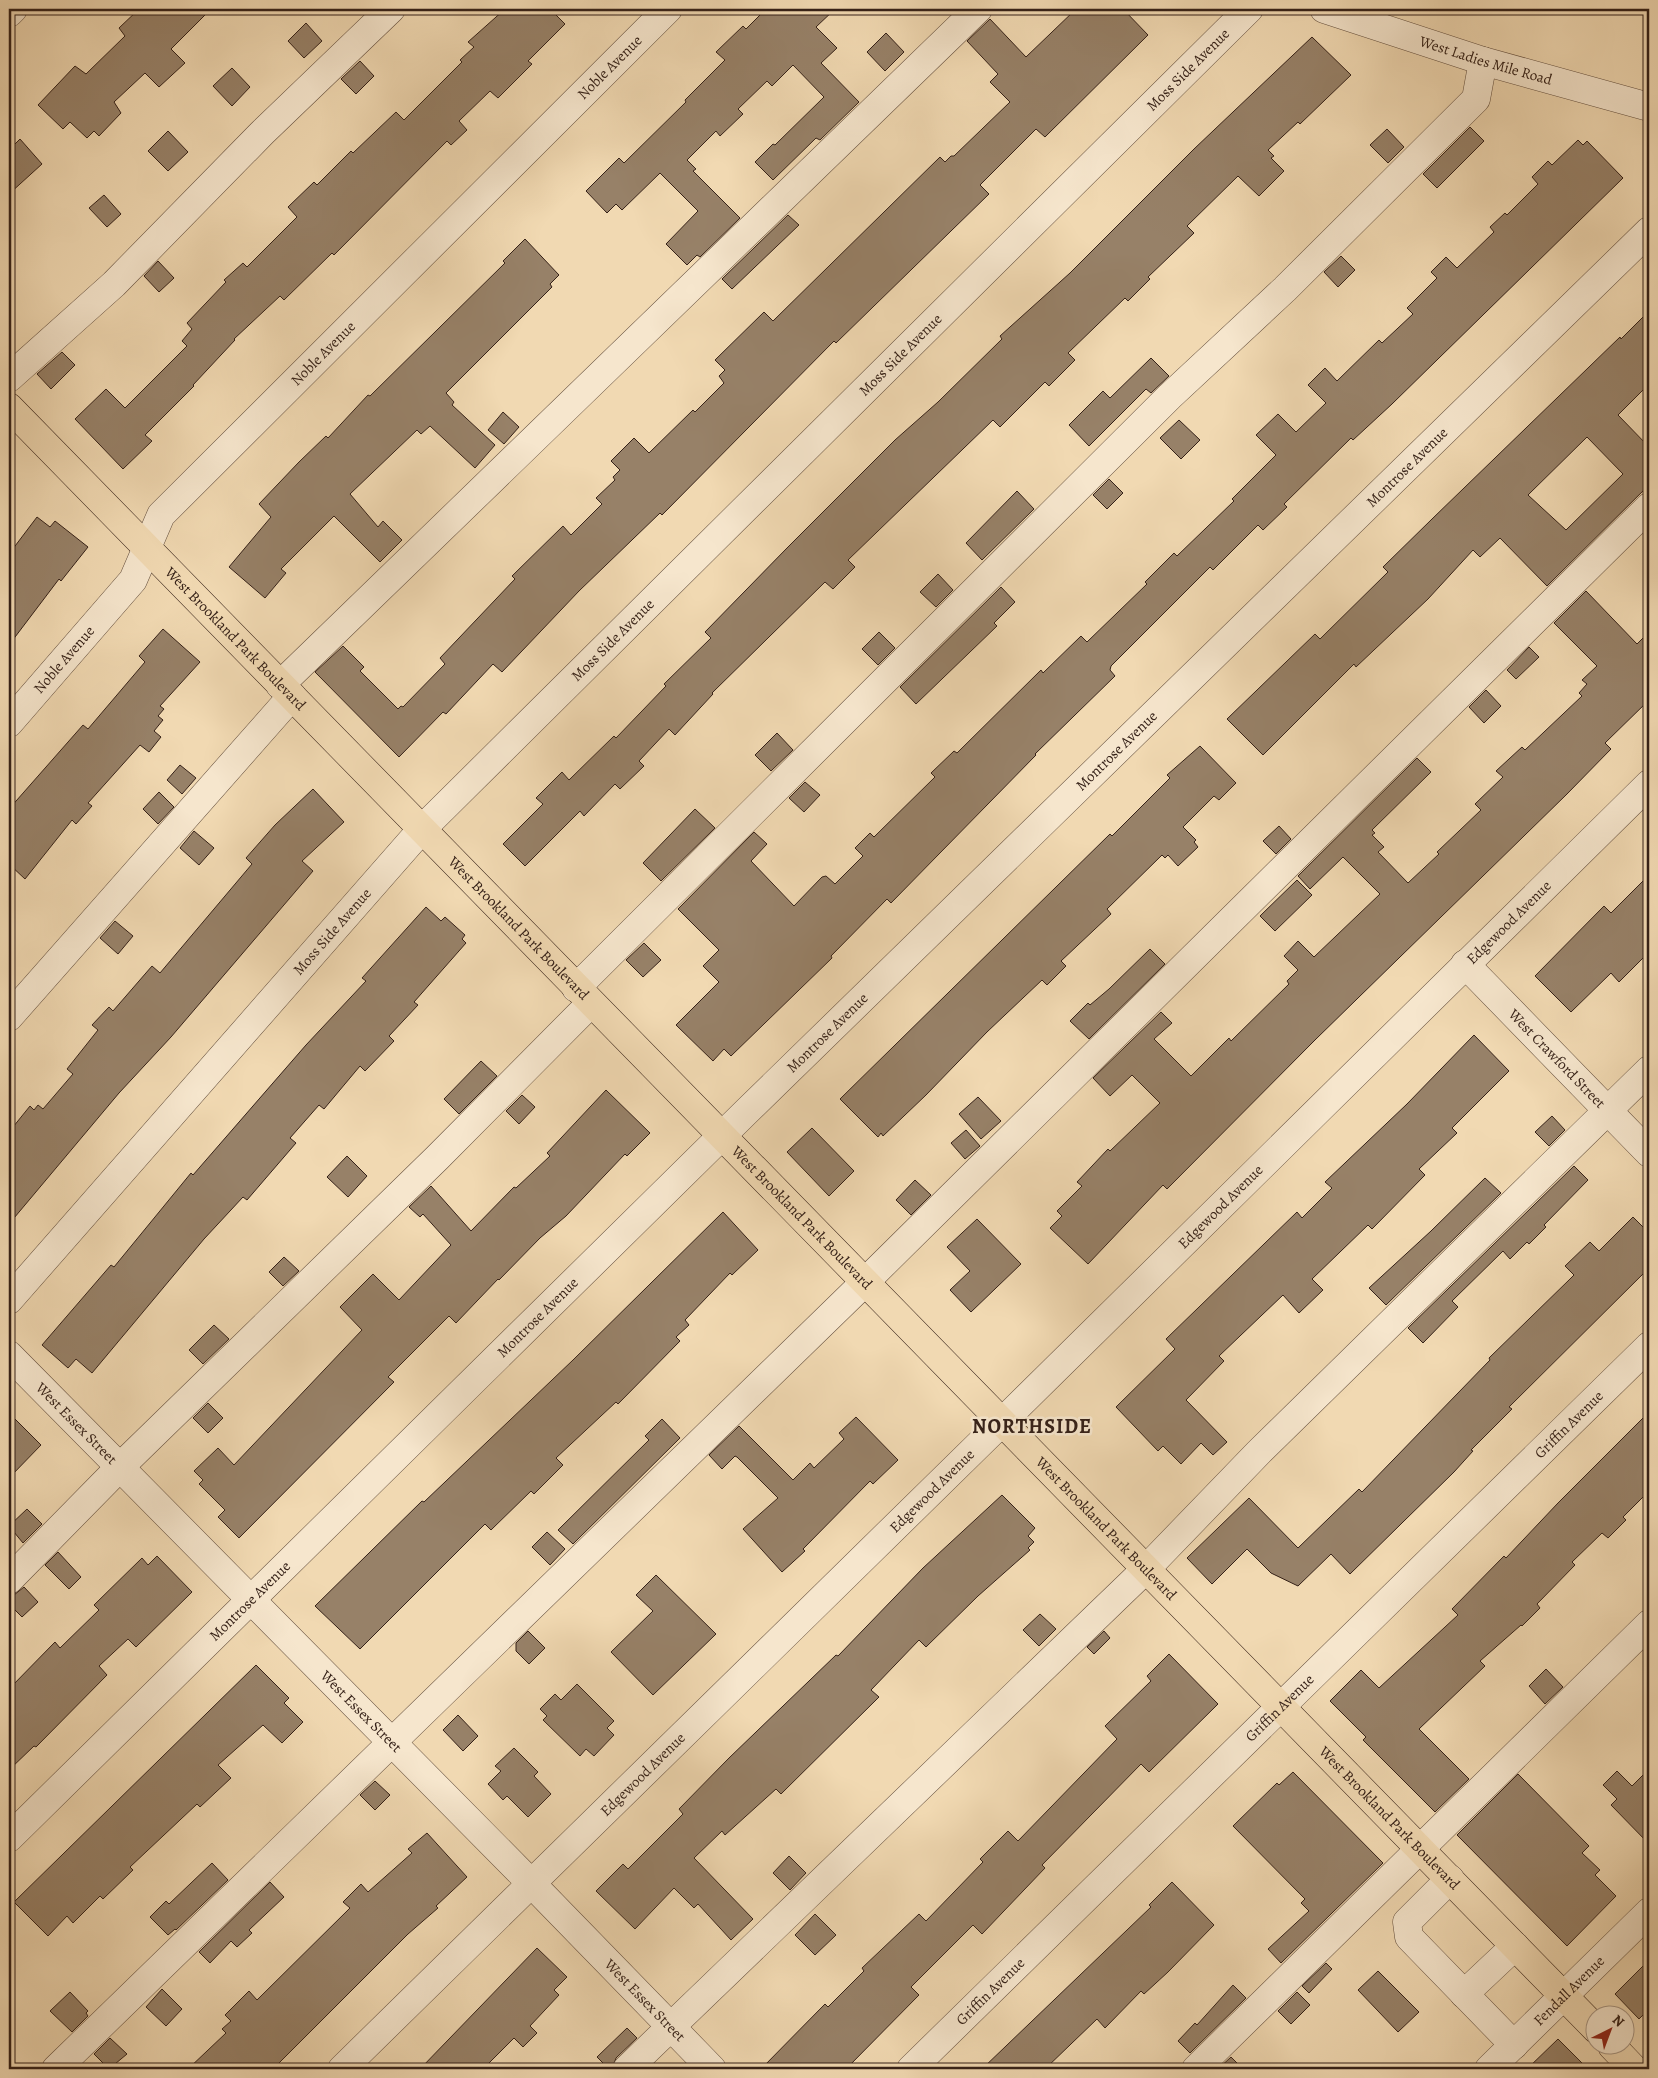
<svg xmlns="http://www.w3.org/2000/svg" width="1658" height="2078" font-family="Alegreya,serif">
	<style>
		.building { fill: #978168; stroke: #352118; fill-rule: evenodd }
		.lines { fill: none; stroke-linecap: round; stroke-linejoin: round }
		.minor-casing { stroke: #644f3e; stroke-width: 29 }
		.major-casing { stroke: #352118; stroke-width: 29 }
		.minor { stroke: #f6e6cd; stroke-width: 28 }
		.major { stroke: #f1d9b2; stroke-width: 28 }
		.labels { text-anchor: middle; stroke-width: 5; stroke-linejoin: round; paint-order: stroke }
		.street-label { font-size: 15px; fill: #352118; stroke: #f6e6cd }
		.district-label { font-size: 20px; font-weight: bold; letter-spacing: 1px; fill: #352118; stroke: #f6e6cd }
	</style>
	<rect width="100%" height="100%" fill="#f1d9b2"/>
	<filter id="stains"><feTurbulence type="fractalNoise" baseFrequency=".004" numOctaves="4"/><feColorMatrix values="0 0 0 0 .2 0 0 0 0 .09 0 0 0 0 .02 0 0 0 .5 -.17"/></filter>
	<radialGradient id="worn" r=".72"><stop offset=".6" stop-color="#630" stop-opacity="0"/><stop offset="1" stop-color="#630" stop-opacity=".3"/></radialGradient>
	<g class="building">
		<polygon points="139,9 211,9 171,49 185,63 159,87 145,73 114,102 121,113 99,136 94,131 87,138 70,122 63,129 38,105 75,66 86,74 125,36 119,28"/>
		<polygon points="505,9 550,9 565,24 528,61 532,64 498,98 490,91 459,121 467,130 451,145 447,141 334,255 332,253 284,300 280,296 234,339 235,340 193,385 194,386 145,435 152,441 123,469 75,419 106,389 125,408 187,346 182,341 192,329 187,323 226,282 224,280 243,263 247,267 297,217 288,207 314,182 317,185 351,151 353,153 396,112 404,120 462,62 460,60 474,47 468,42"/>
		<polygon points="766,9 835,9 816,27 837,48 821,63 859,102 820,140 816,138 773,180 755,162 773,144 775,145 824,97 793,65 772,86 767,81 738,109 743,114 720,136 716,131 687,160 696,169 693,171 740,218 700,257 697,255 687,265 666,244 698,211 660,173 622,210 616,204 607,213 586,191 619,158 624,163 686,102 685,100 725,60 716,52 743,26 746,29"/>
		<polygon points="1076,9 1123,9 1148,35 1045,137 1036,129 980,185 989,194 836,343 834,341 662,515 660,513 579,591 502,672 493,664 446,714 443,712 399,757 315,672 343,646 364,667 360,671 398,709 401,706 403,707 445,664 440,658 515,579 512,576 563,526 571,535 602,504 596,498 615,480 613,477 620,470 611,461 634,438 649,453 693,410 695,412 724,383 719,376 725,370 715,360 764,312 773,321 940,157 945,162 951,156 954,156 1010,102 990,82 998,74 967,41 990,19 1026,57"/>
		<polygon points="306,23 322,41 304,58 288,41"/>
		<polygon points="886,33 904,52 885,71 867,52"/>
		<polygon points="1312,37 1351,75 1300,124 1298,122 1268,150 1274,156 1271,158 1284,171 1259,196 1238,176 1187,226 1194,233 1148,277 1150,279 1128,301 1125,298 1068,353 1075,360 1049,386 1045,382 1000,427 993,420 848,560 855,567 833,589 825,582 712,693 713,694 675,735 669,729 639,761 644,766 620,789 615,784 584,816 580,811 525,866 503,844 543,804 536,798 562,772 569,780 614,736 616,738 666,686 664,684 711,638 705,632 787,548 895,440 938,402 1002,339 1000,336 1070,273 1194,149"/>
		<polygon points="360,61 374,76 356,94 341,79"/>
		<polygon points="232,68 250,87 232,106 213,86"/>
		<polygon points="1470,127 1484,141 1437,188 1423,174"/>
		<polygon points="1387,129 1404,147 1388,163 1370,145"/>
		<polygon points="168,131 188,152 168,171 148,151"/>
		<polygon points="20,139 42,164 9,194 9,150"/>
		<polygon points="1578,140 1583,145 1587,141 1623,178 1392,404 1353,440 1351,438 1284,504 1287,507 1263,530 1258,525 1213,570 1210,567 1111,666 1110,670 1115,676 1035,754 1036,755 891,903 887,899 831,956 832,958 731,1056 724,1049 713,1061 676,1025 719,982 703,966 719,950 678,909 754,832 767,844 751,861 794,906 822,877 826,876 835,884 863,856 855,848 870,833 874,837 935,777 931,773 954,751 957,753 1041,670 1043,673 1081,636 1087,642 1147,584 1145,582 1174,553 1177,556 1234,501 1232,499 1276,455 1256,435 1278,414 1296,432 1326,403 1308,385 1325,368 1337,381 1379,340 1382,343 1413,314 1407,308 1437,278 1431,272 1446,257 1457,268 1494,232 1490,227 1505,213 1507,215 1538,184 1532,177 1548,161 1552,165"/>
		<polygon points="104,195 121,214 107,227 89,208"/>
		<polygon points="788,215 799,225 732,289 722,279"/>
		<polygon points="525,239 559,275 550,284 552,287 446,393 454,402 452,405 495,445 475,468 430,426 421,434 417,430 350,494 378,527 383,521 402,540 380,562 334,516 281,569 286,573 265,598 229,567 271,517 259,504 299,462 326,436 328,438 368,395 370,396 505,263 503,261"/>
		<polygon points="1341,256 1355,270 1338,287 1324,272"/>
		<polygon points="158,261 174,278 159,292 144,276"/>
		<path d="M1649 311V384L1618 415 1649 447V485L1547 586 1500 538 1480 557 1473 550 1428 599 1356 667 1354 664 1263 755 1227 719 1315 634 1320 639 1388 572 1383 567 1432 519 1620 337 1621 339ZM1587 437 1623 474 1566 530 1528 495Z"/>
		<polygon points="62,352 75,365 51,389 37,374"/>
		<polygon points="1151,358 1169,376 1151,393 1146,389 1089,446 1069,425 1103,391 1110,398"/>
		<polygon points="503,412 519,427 504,444 488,430"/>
		<polygon points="1179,420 1200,440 1181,459 1160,438"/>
		<polygon points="1109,479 1123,493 1107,509 1093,495"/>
		<polygon points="1017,491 1034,509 982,560 966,543"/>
		<polygon points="37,517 50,527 55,521 88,547 61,581 59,579 9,645 9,554"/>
		<polygon points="938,574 953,590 936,607 920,592"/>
		<polygon points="1001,587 1015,602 994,623 997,626 916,704 900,687"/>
		<polygon points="1586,591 1637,644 1649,632 1649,700 1605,743 1611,749 1567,794 1315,1040 1167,1189 1163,1185 1088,1264 1050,1228 1062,1216 1057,1211 1082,1186 1077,1182 1108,1149 1110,1151 1160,1103 1132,1075 1110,1096 1093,1078 1161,1012 1172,1023 1154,1039 1191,1076 1229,1038 1231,1041 1289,984 1287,981 1298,970 1284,956 1298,941 1314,957 1380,894 1343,857 1310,889 1298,876 1417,758 1431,772 1372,830 1375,833 1372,835 1384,847 1378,852 1408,883 1439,854 1437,852 1481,810 1475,804 1503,777 1496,771 1522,747 1525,750 1582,696 1579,693 1587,684 1582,680 1597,666 1554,623"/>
		<polygon points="163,629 200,662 160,706 164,709 158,716 163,720 154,731 161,737 149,752 140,745 88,803 92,806 76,824 72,820 25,879 9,864 9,809 83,725 88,729 145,662 139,656"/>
		<polygon points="879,632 895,648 878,665 862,649"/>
		<polygon points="1529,647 1539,657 1516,679 1507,670"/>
		<polygon points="1486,690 1501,706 1484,723 1469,707"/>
		<polygon points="777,733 793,750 771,771 755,755"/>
		<polygon points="1200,746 1236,783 1219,800 1214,796 1183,827 1196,840 1194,842 1198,847 1178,866 1168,855 1165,858 1162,855 1107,909 1111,914 1061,961 1066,966 1047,985 1042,980 987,1032 926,1095 883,1136 881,1133 878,1137 840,1099 1110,834 1112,836 1170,778 1167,775"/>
		<polygon points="180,765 196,778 182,794 167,780"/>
		<polygon points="805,782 820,795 804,812 789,798"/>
		<polygon points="313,789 344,822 302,861 313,871 171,1037 119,1093 9,1224 9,1132 30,1106 34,1110 38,1105 43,1109 73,1074 67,1069 98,1030 92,1025 109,1007 113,1011 152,966 160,973 252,864 246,858 275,825"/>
		<polygon points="159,792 174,807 158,824 143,809"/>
		<polygon points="695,809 715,828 661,881 643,863"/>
		<polygon points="1279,826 1291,839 1276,854 1263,841"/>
		<polygon points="194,831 214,848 199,865 180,848"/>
		<polygon points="1649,875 1649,952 1619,982 1611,973 1571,1012 1535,976 1604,906 1611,913"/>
		<polygon points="1297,880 1312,895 1275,931 1260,916"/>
		<polygon points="426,907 441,921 445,917 465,935 462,939 466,943 414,1002 418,1005 389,1036 394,1041 365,1071 360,1066 324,1109 319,1105 290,1138 296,1143 247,1200 243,1197 204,1239 92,1373 76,1359 68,1368 42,1345 111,1265 114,1267 191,1173 193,1175 306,1045 366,981 362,978"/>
		<polygon points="115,921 133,936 118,954 100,938"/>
		<polygon points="644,943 661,960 643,977 626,960"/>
		<polygon points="1150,949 1165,964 1089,1039 1070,1021 1088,1003 1090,1005 1109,989"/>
		<polygon points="1474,1035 1509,1071 1452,1128 1457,1133 1419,1169 1425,1175 1372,1229 1368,1225 1312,1279 1323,1290 1299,1313 1283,1295 1219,1356 1224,1361 1186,1400 1227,1442 1213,1455 1201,1443 1181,1464 1163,1446 1158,1451 1116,1407 1175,1349 1166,1339 1297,1212 1302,1218 1332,1188 1325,1182 1407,1104"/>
		<polygon points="481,1061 497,1076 459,1114 444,1099"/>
		<polygon points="606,1090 650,1133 627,1156 625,1154 566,1216 540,1238 499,1280 498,1279 456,1323 449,1316 388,1377 394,1382 239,1538 218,1517 225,1510 199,1484 203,1480 194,1471 218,1448 234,1465 362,1330 340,1307 373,1274 399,1300 451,1245 423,1214 420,1217 409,1207 431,1186 471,1231 514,1187 516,1188 550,1156 547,1153"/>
		<polygon points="522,1095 535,1107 519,1124 506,1111"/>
		<polygon points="978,1097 1001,1121 981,1139 959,1114"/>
		<polygon points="1552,1116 1565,1130 1549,1146 1535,1132"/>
		<polygon points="812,1128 854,1171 829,1196 787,1152"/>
		<polygon points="966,1130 980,1146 965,1159 951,1143"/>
		<polygon points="347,1156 367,1176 348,1197 327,1177"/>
		<polygon points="1574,1166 1588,1180 1544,1225 1546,1227 1529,1244 1527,1242 1510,1259 1503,1251 1452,1301 1458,1307 1423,1343 1408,1328"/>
		<polygon points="1485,1178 1501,1193 1386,1305 1369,1288 1431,1231"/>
		<polygon points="915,1180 931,1195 911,1215 896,1200"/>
		<polygon points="723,1212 758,1250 732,1275 730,1273 685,1320 689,1325 676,1337 680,1341 618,1404 616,1402 556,1458 563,1465 534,1494 531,1491 491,1530 485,1524 360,1649 315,1606 422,1501 424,1502 573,1360"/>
		<polygon points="1633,1217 1649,1233 1649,1268 1509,1407 1512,1409 1471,1450 1473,1451 1454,1472 1350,1574 1331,1554 1298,1586 1271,1573 1247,1549 1212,1584 1187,1558 1249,1498 1298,1548 1359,1489 1362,1492 1490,1360 1489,1358 1570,1279 1574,1275 1565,1266 1590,1242 1599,1251"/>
		<polygon points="977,1219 1021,1264 971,1312 950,1290 970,1271 947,1247"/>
		<polygon points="284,1257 299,1271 283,1286 269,1272"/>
		<polygon points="214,1325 229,1339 203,1364 189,1350"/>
		<polygon points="208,1403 223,1418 208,1433 193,1418"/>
		<polygon points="1649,1412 1649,1491 1623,1517 1626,1520 1608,1538 1602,1533 1572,1562 1575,1565 1537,1604 1540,1608 1522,1626 1521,1625 1480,1661 1485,1666 1419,1729 1469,1779 1435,1812 1363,1740 1366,1737 1330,1701 1361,1670 1379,1688 1458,1615 1452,1609 1504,1556 1506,1558 1558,1503"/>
		<polygon points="9,1413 41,1445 9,1478"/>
		<polygon points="856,1417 898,1460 873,1484 870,1481 803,1549 805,1551 782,1572 743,1529 778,1498 737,1457 735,1456 722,1469 709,1455 739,1426 793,1480 810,1463 814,1468 844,1439 839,1433"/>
		<polygon points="662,1419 680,1438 573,1544 558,1530 649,1440 645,1436"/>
		<polygon points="1002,1495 1035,1528 1028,1536 1034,1542 1028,1548 1030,1550 978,1596 926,1647 919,1640 871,1690 879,1697 781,1794 776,1789 725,1835 722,1831 694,1858 753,1919 731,1940 698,1904 694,1908 674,1888 635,1929 596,1891 623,1864 628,1869 683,1814 679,1809 729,1758 836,1655 838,1656 923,1568"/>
		<polygon points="27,1509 42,1524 23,1543 9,1526"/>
		<polygon points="547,1532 565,1549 550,1565 532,1547"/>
		<polygon points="58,1552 81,1577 69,1589 45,1565"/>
		<polygon points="157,1556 192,1592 136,1647 128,1639 99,1666 107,1675 36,1747 34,1746 9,1770 9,1689 55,1642 60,1648 99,1610 94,1605 142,1558 148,1565"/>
		<polygon points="656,1575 716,1634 653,1695 611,1652 653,1611 636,1595"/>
		<polygon points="24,1587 38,1602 22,1617 9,1604 9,1595 14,1595"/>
		<polygon points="1040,1614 1056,1629 1039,1646 1023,1630"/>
		<polygon points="528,1631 545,1648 529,1664 516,1651 516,1643"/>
		<polygon points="1104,1631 1110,1638 1094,1654 1087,1647"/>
		<polygon points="1169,1654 1218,1704 1149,1772 1141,1764 1042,1865 1045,1868 982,1934 973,1925 911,1987 919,1995 846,2069 761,2069 825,2004 828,2007 864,1971 862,1968 919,1914 926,1921 983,1862 980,1859 1008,1831 1018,1841 1117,1739 1105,1726 1151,1681 1147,1676"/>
		<polygon points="256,1665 289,1698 284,1703 303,1722 282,1743 263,1725 218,1765 231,1778 200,1807 197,1804 130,1867 133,1870 103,1899 100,1896 73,1923 67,1916 48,1936 14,1902"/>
		<polygon points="1546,1669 1563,1687 1545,1704 1529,1686"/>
		<polygon points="577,1684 614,1721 607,1728 614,1735 594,1756 586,1749 580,1756 543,1720 547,1716 540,1709 555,1694 561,1700"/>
		<polygon points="458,1715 478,1736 463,1751 443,1730"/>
		<polygon points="514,1748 538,1772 534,1776 551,1794 528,1817 507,1796 503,1800 488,1784 501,1771 495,1766"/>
		<polygon points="1649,1769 1649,1844 1611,1805 1617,1799 1603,1785 1617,1771 1632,1786"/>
		<polygon points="1293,1772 1383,1863 1281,1963 1268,1949 1309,1911 1301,1903 1305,1899 1233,1826 1277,1783 1279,1785"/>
		<polygon points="1518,1774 1589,1846 1582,1853 1600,1870 1595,1875 1616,1896 1567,1946 1457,1835"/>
		<polygon points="375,1781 390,1795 375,1810 360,1795"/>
		<polygon points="427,1833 467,1877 436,1906 438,1908 408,1934 273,2069 188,2069 226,2033 222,2029 231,2021 225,2015 249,1991 257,2000 350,1908 343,1902 361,1884 368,1892 412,1853 408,1849"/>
		<polygon points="789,1856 806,1873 790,1890 773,1873"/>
		<polygon points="212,1863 228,1880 176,1930 175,1929 168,1935 150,1917 166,1901 169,1904"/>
		<polygon points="270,1882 284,1897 249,1930 252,1933 237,1947 231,1941 210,1963 199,1952"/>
		<polygon points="1172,1882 1214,1925 1168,1972 1144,1994 1141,1991 1105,2028 1097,2019 1045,2069 982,2069 1151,1907 1149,1905"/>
		<polygon points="815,1914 836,1935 815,1955 795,1935"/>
		<polygon points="537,1948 567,1977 554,1990 559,1995 530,2026 537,2033 523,2047 514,2038 483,2069 420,2069"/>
		<polygon points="1649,1960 1649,2009 1639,2019 1615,1994"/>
		<polygon points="1326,1963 1332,1969 1309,1993 1302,1986"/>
		<polygon points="1378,1971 1419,2012 1398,2032 1358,1990"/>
		<polygon points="1233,1985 1246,1998 1190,2053 1178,2041 1195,2023 1197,2025"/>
		<polygon points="162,1989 182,2009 166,2026 146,2007"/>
		<polygon points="70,1992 88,2011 86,2013 88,2016 72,2032 50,2011"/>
		<polygon points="1297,1992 1310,2005 1291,2024 1278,2011"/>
		<polygon points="627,2028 637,2038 616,2058 612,2069 609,2069 597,2057"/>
		<polygon points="110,2038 127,2054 109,2069 94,2054"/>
		<polygon points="1558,2039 1588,2069 1527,2069"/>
		<polygon points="1231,2057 1243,2069 1218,2069"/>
	</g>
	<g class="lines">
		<defs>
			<g id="minor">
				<path id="s1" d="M1324 9 1483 61 1649 107"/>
				<polyline points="9,13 13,9"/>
				<polyline points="9,378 114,284 262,133 391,9"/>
				<polyline points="280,685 978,9"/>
				<path id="s2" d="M9 723 133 580 161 515 668 9"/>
				<path id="s3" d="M1465 964 1649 1153"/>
				<polyline points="576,988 1169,397 1285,289 1476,99 1483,61"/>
				<polyline points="9,1017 292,696"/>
				<path id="s4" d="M9 1300 422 829 1249 9"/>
				<path id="s5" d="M9 1355 531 1883 712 2069"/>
				<polyline points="9,1580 120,1467 437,1158 591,1003"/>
				<path id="s6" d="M9 1838 746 1112 1649 231"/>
				<polyline points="1450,1879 1407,1922 1409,1937 1514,2045"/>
				<polyline points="1464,1994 1515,1946"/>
				<polyline points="56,2069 865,1282 1649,507"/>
				<path id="s7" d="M342 2069 1002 1422 1649 784"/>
				<polyline points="627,2069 1146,1569 1259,1452 1649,1070"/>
				<path id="s8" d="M911 2069 1649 1346"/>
				<polyline points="1196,2069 1649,1624"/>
				<path id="s9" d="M1489 2069 1649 1912"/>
			</g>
			<g id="major">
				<path id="s10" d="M9 407 1596 2029"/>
				<polyline points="1612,2046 1634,2069"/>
			</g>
		</defs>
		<use href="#minor" class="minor-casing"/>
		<use href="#major" class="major-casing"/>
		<use href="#minor" class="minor"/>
		<use href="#major" class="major"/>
	</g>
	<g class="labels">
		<g class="street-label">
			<text dy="5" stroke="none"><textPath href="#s1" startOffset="170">West Ladies Mile Road</textPath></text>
			<text dy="5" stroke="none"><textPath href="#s2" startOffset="894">Noble Avenue</textPath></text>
			<text dy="5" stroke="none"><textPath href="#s4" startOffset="1705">Moss Side Avenue</textPath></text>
			<text dy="5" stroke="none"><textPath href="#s2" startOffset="489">Noble Avenue</textPath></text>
			<text dy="5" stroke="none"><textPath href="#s4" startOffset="1300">Moss Side Avenue</textPath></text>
			<text dy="5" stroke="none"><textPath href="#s6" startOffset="1958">Montrose Avenue</textPath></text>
			<text dy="5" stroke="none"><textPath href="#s10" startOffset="324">West Brookland Park Boulevard</textPath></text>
			<text dy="5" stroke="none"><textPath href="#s4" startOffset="895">Moss Side Avenue</textPath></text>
			<text dy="5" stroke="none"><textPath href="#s2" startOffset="84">Noble Avenue</textPath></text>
			<text dy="5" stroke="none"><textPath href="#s6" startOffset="1552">Montrose Avenue</textPath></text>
			<text dy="5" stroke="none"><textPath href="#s7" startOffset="1636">Edgewood Avenue</textPath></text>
			<text dy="5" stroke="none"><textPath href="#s10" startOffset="729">West Brookland Park Boulevard</textPath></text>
			<text dy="5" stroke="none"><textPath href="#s4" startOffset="490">Moss Side Avenue</textPath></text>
			<text dy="5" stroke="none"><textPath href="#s6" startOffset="1148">Montrose Avenue</textPath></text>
			<text dy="5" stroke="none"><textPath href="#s3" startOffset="132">West Crawford Street</textPath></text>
			<text dy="5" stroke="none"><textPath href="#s7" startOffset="1231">Edgewood Avenue</textPath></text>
			<text dy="5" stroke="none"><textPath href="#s10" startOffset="1134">West Brookland Park Boulevard</textPath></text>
			<text dy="5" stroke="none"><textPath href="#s6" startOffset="742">Montrose Avenue</textPath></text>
			<text dy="5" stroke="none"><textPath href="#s5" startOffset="96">West Essex Street</textPath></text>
			<text dy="5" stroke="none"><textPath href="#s8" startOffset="921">Griffin Avenue</textPath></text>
			<text dy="5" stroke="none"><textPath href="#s7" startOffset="826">Edgewood Avenue</textPath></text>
			<text dy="5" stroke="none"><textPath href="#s10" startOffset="1569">West Brookland Park Boulevard</textPath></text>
			<text dy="5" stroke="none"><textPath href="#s6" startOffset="338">Montrose Avenue</textPath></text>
			<text dy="5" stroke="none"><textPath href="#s8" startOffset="516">Griffin Avenue</textPath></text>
			<text dy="5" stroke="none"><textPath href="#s5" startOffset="501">West Essex Street</textPath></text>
			<text dy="5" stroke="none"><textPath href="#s7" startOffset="421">Edgewood Avenue</textPath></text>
			<text dy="5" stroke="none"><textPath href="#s10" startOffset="1974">West Brookland Park Boulevard</textPath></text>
			<text dy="5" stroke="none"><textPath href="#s8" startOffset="111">Griffin Avenue</textPath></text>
			<text dy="5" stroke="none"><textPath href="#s9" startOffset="112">Fendall Avenue</textPath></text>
			<text dy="5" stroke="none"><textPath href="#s5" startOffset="906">West Essex Street</textPath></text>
		</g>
		<g class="district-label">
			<text x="1032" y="1433">NORTHSIDE</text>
		</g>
	</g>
	<rect width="1658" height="2078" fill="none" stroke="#f1d9b2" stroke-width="30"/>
	<rect x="10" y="10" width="1638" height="2058" fill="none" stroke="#352118" stroke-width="2.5"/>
	<rect x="15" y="15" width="1628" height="2048" fill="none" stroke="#352118"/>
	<g transform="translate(1610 2030) rotate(42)"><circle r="24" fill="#f6e6cd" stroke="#a99785"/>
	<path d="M0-4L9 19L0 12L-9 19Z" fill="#8f2418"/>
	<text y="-8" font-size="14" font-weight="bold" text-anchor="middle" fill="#352118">N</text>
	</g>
	<rect width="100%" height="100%" filter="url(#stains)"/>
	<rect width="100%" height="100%" fill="url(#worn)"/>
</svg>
